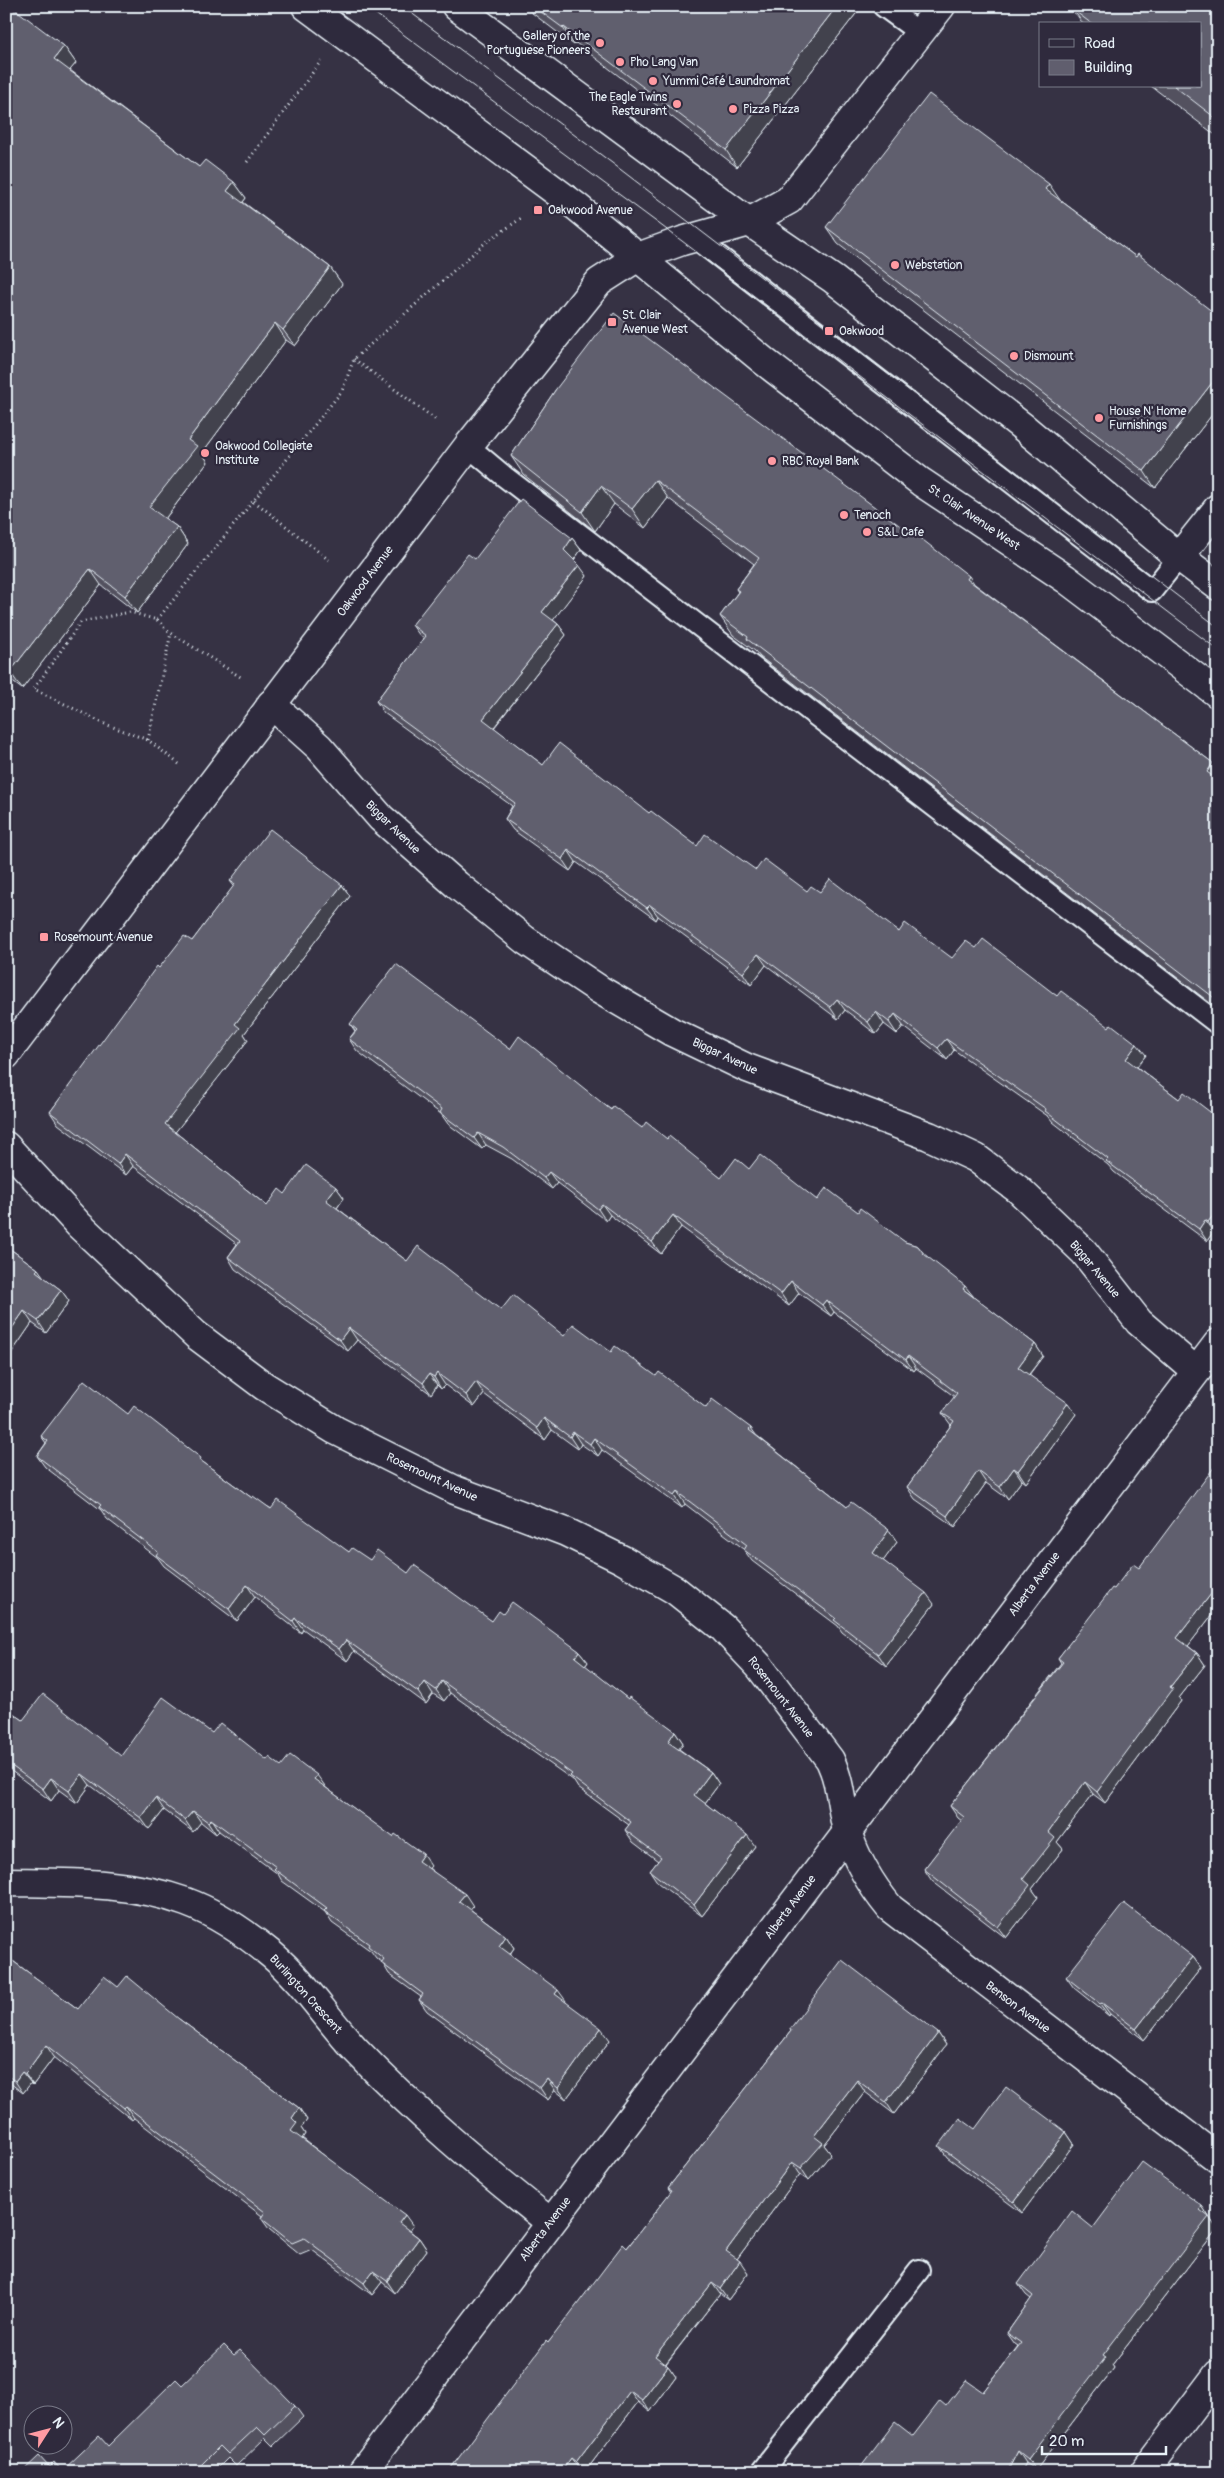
<svg xmlns="http://www.w3.org/2000/svg" width="1224" height="2478" font-family="Pangolin,sans-serif">
	<style>
		.lines { fill: none; stroke-linecap: round; stroke-linejoin: round }
		.lane-casing { stroke: #e8f1f8; stroke-width: 24 }
		.street-casing { stroke: #e8f1f8; stroke-width: 31 }
		.secondary-casing { stroke: #e8f1f8; stroke-width: 31 }
		.path { stroke: #e8f1f8; stroke-width: 3; stroke-dasharray: 1 4; stroke-linecap: butt }
		.lane { stroke: #2f2a3d; stroke-width: 20 }
		.street { stroke: #2f2a3d; stroke-width: 28 }
		.secondary { stroke: #2f2a3d; stroke-width: 28 }
		.tram { stroke: #e8f1f8; stroke-width: 1 }
		.wall { fill: #53515f; stroke: #e8f1f8 }
		.shaded-wall { fill: #43424d; stroke: #e8f1f8 }
		.building { fill: #605e6e; stroke: #e8f1f8 }
		.poi-dot { fill: #ff9aa2; stroke: #2f2a3d; stroke-width: 2 }
		.labels { text-anchor: middle; stroke-width: 4.5; stroke-linejoin: round; paint-order: stroke }
		.poi-label { font-size: 12px; fill: #e8f1f8; stroke: #2f2a3d; text-anchor: start }
		.street-label { font-size: 12px; fill: #e8f1f8; stroke: #2f2a3d }
	</style>
	<rect width="100%" height="100%" fill="#363244"/>
	<filter id="ink" filterUnits="userSpaceOnUse"><feTurbulence type="fractalNoise" baseFrequency=".02" numOctaves="2"/><feDisplacementMap in="SourceGraphic" scale="10" xChannelSelector="R" yChannelSelector="G"/><feConvolveMatrix kernelMatrix="1 2 1 2 8 2 1 2 1" color-interpolation-filters="sRGB"/></filter>
	<g filter="url(#ink)">
		<g class="lines">
			<defs>
				<g id="lane">
					<polyline points="883,6 920,33"/>
					<polyline points="694,237 1152,591 1179,557"/>
					<polyline points="468,446 505,477 1218,1024"/>
					<polyline points="761,2472 919,2270"/>
				</g>
				<g id="street">
					<polyline points="1179,557 1218,508"/>
					<polyline points="271,704 319,747 381,818 457,885 525,940 600,990 672,1032 747,1068 929,1136 976,1158 1019,1190 1084,1252 1139,1322 1196,1371"/>
					<path d="M6 1146 79 1225 196 1335 264 1386 335 1430 455 1490 566 1532 623 1560 675 1590 723 1628 759 1666 830 1760C841 1783 841 1807 847 1831 856 1860 871 1885 890 1908L1218 2159"/>
					<path d="M6 1882C67 1883 128 1881 186 1902 216 1913 248 1935 272 1955 304 1982 327 2019 355 2049 415 2112 482 2168 550 2222"/>
					<polyline points="362,2472 1218,1343"/>
					<polyline points="1144,2472 1218,2374"/>
				</g>
				<g id="secondary">
					<polyline points="306,6 577,207 765,362 921,482 1066,579 1218,694"/>
					<polyline points="456,6 735,212 833,279 1023,427 1170,550 1218,586"/>
					<polyline points="6,1055 468,446 599,282 638,257 682,241 749,222 789,200 941,6"/>
				</g>
			</defs>
			<use href="#lane" class="lane-casing"/>
			<use href="#street" class="street-casing"/>
			<use href="#secondary" class="secondary-casing"/>
			<g class="path">
				<polyline points="247,162 321,61"/>
				<polyline points="354,359 436,420"/>
				<polyline points="254,501 329,560"/>
				<polyline points="157,620 171,633 242,678"/>
				<polyline points="148,740 171,633"/>
				<polyline points="179,764 148,740 105,724 34,689 81,622 130,612 157,620 342,391 354,359 485,243 523,217"/>
			</g>
			<use href="#lane" class="lane"/>
			<use href="#street" class="street"/>
			<use href="#secondary" class="secondary"/>
			<g class="tram">
				<polyline points="365,6 682,241 1218,650"/>
				<polyline points="402,6 612,163 1218,627"/>
			</g>
		</g>
		<g class="wall">
			<polygon points="6,6 64,46 76,63 70,70 199,167 234,182 246,198 243,202 330,267 342,284 295,346 286,340 202,453 208,462 165,519 177,527 188,544 137,613 101,585 22,689 6,677"/>
			<polygon points="523,6 862,6 737,167 576,43 574,45"/>
			<polygon points="1067,6 1218,6 1218,137 1151,86 1200,86 1200,24 1083,24 1077,15 1069,9"/>
			<polygon points="1060,200 1136,257 1218,316 1218,407 1155,488 838,244 826,227"/>
			<polygon points="556,389 976,585 1213,763 1218,769 1218,1009 760,657 755,651 733,635 720,616 738,592 736,589 754,564 668,498 645,528 614,504 595,531 524,475 511,456"/>
			<polygon points="572,538 581,550 574,560 587,576 553,620 558,624 566,635 494,728 543,765 649,813 697,846 807,891 820,892 952,958 976,948 1057,996 1146,1055 1137,1067 1179,1099 1218,1118 1218,1232 1216,1234 1213,1232 1207,1241 1114,1172 1108,1165 1053,1122 1049,1117 954,1050 947,1060 903,1026 897,1034 884,1024 876,1034 845,1010 838,1019 766,965 751,985 658,916 656,920 576,862 570,871 513,830 505,819 512,806 384,713 376,701 424,639 420,636 412,625 475,559"/>
			<polygon points="230,881 342,885 350,896 244,1034 248,1040 175,1132 267,1206 285,1194 336,1187 344,1198 337,1208 407,1261 501,1310 564,1336 611,1352 656,1376 706,1408 751,1428 756,1435 847,1507 889,1530 897,1542 883,1561 934,1604 886,1666 842,1632 838,1626 752,1561 744,1550 744,1549 685,1504 682,1508 602,1450 598,1456 581,1444 578,1449 552,1430 545,1440 484,1394 474,1407 445,1385 441,1389 437,1385 431,1394 357,1340 348,1351 235,1269 228,1257 237,1244 133,1166 126,1175 58,1124 50,1112 159,968 192,941 234,886"/>
			<polygon points="350,1024 510,1049 642,1128 667,1139 721,1178 749,1169 817,1200 858,1212 905,1242 918,1246 925,1255 973,1297 1035,1344 1043,1356 1029,1375 1076,1414 1026,1483 1022,1480 1008,1499 986,1483 955,1527 915,1499 907,1487 951,1425 942,1413 955,1397 916,1368 914,1371 834,1312 831,1316 799,1293 789,1306 681,1227 661,1254 610,1215 606,1221 557,1183 552,1189 512,1159 486,1145 482,1149 448,1124 441,1114 357,1051 349,1039 355,1031"/>
			<polygon points="6,1246 38,1269 43,1277 61,1290 69,1301 46,1333 32,1323 6,1361"/>
			<polygon points="128,1414 204,1463 252,1498 349,1552 370,1560 408,1573 492,1621 503,1614 579,1651 588,1662 585,1666 628,1699 675,1731 683,1743 679,1749 711,1772 719,1784 705,1803 755,1846 702,1916 658,1883 650,1871 658,1861 633,1842 625,1830 629,1825 578,1788 573,1780 450,1693 444,1701 433,1694 426,1704 354,1651 347,1661 303,1629 301,1633 255,1597 237,1621 164,1566 158,1558 107,1519 101,1510 45,1467 37,1456 46,1443 41,1436"/>
			<polygon points="1218,1468 1218,1607 1188,1646 1197,1653 1205,1665 1179,1698 1181,1701 1105,1803 1093,1794 1057,1842 1063,1849 1032,1889 1038,1897 1006,1938 932,1881 924,1869 962,1821 958,1818 950,1806 1061,1663 1058,1658 1114,1589 1139,1568"/>
			<polygon points="6,1708 23,1720 121,1756 212,1733 267,1760 325,1786 325,1787 431,1866 429,1868 473,1906 470,1909 506,1936 514,1948 510,1954 566,2001 565,2002 610,2040 566,2099 555,2090 548,2100 427,2011 419,2000 421,1997 389,1974 382,1962 376,1958 371,1951 332,1923 325,1912 282,1881 278,1874 219,1831 216,1834 201,1822 193,1832 164,1810 149,1829 90,1785 77,1803 59,1790 51,1801 6,1767"/>
			<polygon points="6,1956 78,2009 118,1987 179,2019 299,2108 307,2120 301,2128 305,2134 302,2138 413,2226 410,2231 419,2238 427,2250 395,2293 382,2282 372,2295 312,2250 300,2255 269,2229 261,2218 262,2216 134,2118 132,2120 54,2057 33,2085 31,2083 23,2093 6,2080"/>
			<polygon points="1193,1957 1201,1968 1144,2040 1110,2014 1109,2016 1074,1988 1066,1977"/>
			<polygon points="790,2029 938,2033 946,2045 894,2114 865,2092 824,2145 831,2154 809,2180 800,2174 737,2259 748,2273 728,2300 720,2294 666,2364 668,2366 676,2377 650,2412 638,2402 585,2472 582,2472 579,2469 577,2472 448,2472 548,2343 627,2248 671,2192 668,2188 791,2031"/>
			<polygon points="1218,2074 1218,2096 1210,2085"/>
			<polygon points="975,2129 1066,2132 1074,2144 1022,2213 947,2157 939,2146"/>
			<polygon points="1202,2206 1217,2229 1112,2365 1114,2368 1036,2470 1026,2463 1021,2472 857,2472 913,2436 946,2406 983,2392 1018,2346 1015,2344 1007,2333 1031,2299 1026,2295 1018,2284 1093,2228"/>
			<polygon points="234,2355 295,2406 303,2417 273,2446 265,2438 236,2466 228,2458 214,2472 22,2472 49,2467 62,2471 108,2446 182,2385"/>
		</g>
		<g class="shaded-wall">
			<polygon points="837,6 862,6 737,167 726,150"/>
			<polygon points="564,27 576,43 574,45 563,28"/>
			<polygon points="64,46 76,63 66,75 54,59"/>
			<polygon points="234,182 246,198 239,207 227,191"/>
			<polygon points="1049,184 1060,200 1056,206 1045,189"/>
			<polygon points="330,267 342,284 295,346 283,330"/>
			<polygon points="275,323 286,340 202,453 208,462 161,524 149,507 188,440"/>
			<polygon points="1218,375 1218,407 1155,488 1144,471"/>
			<polygon points="655,480 668,498 645,528 632,509"/>
			<polygon points="601,486 614,504 595,531 582,512"/>
			<polygon points="177,527 188,544 137,613 125,596"/>
			<polygon points="572,538 581,550 572,562 564,550"/>
			<polygon points="579,565 587,576 551,623 542,612"/>
			<polygon points="90,569 101,585 22,689 10,672"/>
			<polygon points="969,576 982,595 967,579"/>
			<polygon points="558,624 566,635 491,731 483,719"/>
			<polygon points="1213,763 1218,769 1218,787 1207,772"/>
			<polygon points="568,850 576,862 570,871 562,859"/>
			<polygon points="342,885 350,896 244,1034 248,1040 173,1135 165,1124 235,1024"/>
			<polygon points="650,905 658,916 656,920 647,908"/>
			<polygon points="758,954 766,965 751,985 743,973"/>
			<polygon points="837,999 845,1010 838,1019 830,1007"/>
			<polygon points="876,1012 884,1024 876,1034 868,1022"/>
			<polygon points="895,1014 903,1026 897,1034 889,1022"/>
			<polygon points="946,1039 954,1050 947,1060 938,1048"/>
			<polygon points="1137,1044 1146,1055 1134,1070 1126,1059"/>
			<polygon points="478,1133 486,1145 482,1149 474,1138"/>
			<polygon points="125,1154 133,1166 126,1175 118,1164"/>
			<polygon points="549,1172 557,1183 552,1189 544,1178"/>
			<polygon points="336,1187 344,1198 334,1212 326,1200"/>
			<polygon points="602,1204 610,1215 606,1221 598,1209"/>
			<polygon points="1218,1209 1218,1232 1216,1234 1208,1222"/>
			<polygon points="673,1215 681,1227 661,1254 652,1242"/>
			<polygon points="1205,1220 1213,1232 1207,1241 1199,1229"/>
			<polygon points="38,1269 46,1280 36,1271"/>
			<polygon points="791,1281 799,1293 789,1306 781,1294"/>
			<polygon points="965,1286 974,1297 963,1289"/>
			<polygon points="61,1290 69,1301 46,1333 38,1321"/>
			<polygon points="826,1300 834,1312 831,1316 822,1305"/>
			<polygon points="24,1311 32,1323 6,1361 6,1337"/>
			<polygon points="349,1328 357,1340 348,1351 340,1340"/>
			<polygon points="1035,1344 1043,1356 1026,1378 1018,1367"/>
			<polygon points="908,1356 916,1368 914,1371 906,1360"/>
			<polygon points="437,1373 445,1385 441,1389 434,1377"/>
			<polygon points="429,1374 437,1385 431,1394 423,1383"/>
			<polygon points="476,1382 484,1394 474,1407 466,1395"/>
			<polygon points="1068,1403 1076,1414 1026,1483 1018,1471"/>
			<polygon points="544,1418 552,1430 545,1440 537,1428"/>
			<polygon points="573,1432 581,1444 578,1449 570,1437"/>
			<polygon points="594,1438 602,1450 598,1456 590,1444"/>
			<polygon points="1014,1468 1022,1480 1008,1499 1000,1487"/>
			<polygon points="978,1471 986,1483 955,1527 947,1516"/>
			<polygon points="677,1492 685,1504 682,1508 674,1496"/>
			<polygon points="889,1530 897,1542 881,1564 873,1553"/>
			<polygon points="247,1585 255,1597 237,1621 229,1609"/>
			<polygon points="1218,1585 1218,1607 1185,1650 1177,1638"/>
			<polygon points="926,1593 934,1604 886,1666 878,1654"/>
			<polygon points="295,1618 303,1629 301,1633 293,1621"/>
			<polygon points="346,1640 354,1651 347,1661 339,1649"/>
			<polygon points="579,1651 588,1662 583,1669 575,1657"/>
			<polygon points="1197,1653 1205,1665 1179,1698 1181,1701 1105,1803 1097,1792 1170,1687"/>
			<polygon points="442,1681 450,1693 444,1701 436,1690"/>
			<polygon points="425,1682 433,1694 426,1704 418,1692"/>
			<polygon points="675,1731 683,1743 676,1753 668,1742"/>
			<polygon points="711,1772 719,1784 702,1807 694,1795"/>
			<polygon points="82,1774 90,1785 77,1803 69,1791"/>
			<polygon points="317,1775 325,1786 322,1791 314,1779"/>
			<polygon points="51,1778 59,1790 51,1801 43,1789"/>
			<polygon points="1085,1782 1093,1794 1057,1842 1063,1849 1032,1889 1038,1897 1006,1938 998,1927 1048,1832"/>
			<polygon points="156,1798 164,1810 149,1829 141,1818"/>
			<polygon points="193,1811 201,1822 193,1832 185,1820"/>
			<polygon points="211,1819 219,1831 216,1834 208,1822"/>
			<polygon points="747,1835 755,1846 702,1916 694,1905"/>
			<polygon points="423,1854 431,1866 426,1872 418,1861"/>
			<polygon points="465,1894 473,1906 467,1913 459,1901"/>
			<polygon points="506,1936 514,1948 507,1958 499,1946"/>
			<polygon points="1193,1957 1201,1968 1144,2040 1136,2029"/>
			<polygon points="558,1990 566,2001 563,2006 555,1994"/>
			<polygon points="1102,2003 1110,2014 1109,2016 1100,2004"/>
			<polygon points="601,2028 610,2040 566,2099 558,2088"/>
			<polygon points="938,2033 946,2045 894,2114 886,2102"/>
			<polygon points="46,2045 54,2057 33,2085 25,2074"/>
			<polygon points="22,2072 31,2083 23,2093 15,2081"/>
			<polygon points="547,2079 555,2090 548,2100 540,2088"/>
			<polygon points="857,2080 865,2092 824,2145 831,2154 809,2180 801,2168 814,2136"/>
			<polygon points="126,2106 134,2118 132,2120 124,2108"/>
			<polygon points="299,2108 307,2120 301,2128 305,2134 300,2142 291,2131 292,2118"/>
			<polygon points="1066,2132 1074,2144 1022,2213 1014,2202"/>
			<polygon points="792,2162 800,2174 734,2263 726,2251"/>
			<polygon points="1202,2206 1217,2229 1112,2365 1114,2368 1036,2470 1028,2459 1103,2355"/>
			<polygon points="405,2215 413,2226 407,2235 399,2223"/>
			<polygon points="419,2238 427,2250 395,2293 387,2281"/>
			<polygon points="740,2261 748,2273 728,2300 720,2289"/>
			<polygon points="373,2271 382,2282 372,2295 364,2283"/>
			<polygon points="712,2283 720,2294 663,2367 655,2356"/>
			<polygon points="668,2366 676,2377 650,2412 642,2400"/>
			<polygon points="630,2391 638,2402 585,2472 583,2472 576,2462"/>
			<polygon points="1018,2451 1026,2463 1021,2472 1007,2472"/>
			<polygon points="571,2458 579,2469 577,2472 561,2472"/>
		</g>
		<g class="building">
			<polygon points="6,6 11,6 64,46 54,59 199,167 205,160 234,182 227,191 330,267 283,330 275,323 188,440 197,446 149,507 177,527 125,596 90,569 10,672 6,669"/>
			<polygon points="533,6 837,6 726,150 564,27 563,28"/>
			<polygon points="1074,6 1218,6 1218,120 1174,86 1200,86 1200,24 1092,24 1072,9"/>
			<polygon points="929,94 1049,184 1045,189 1136,257 1138,254 1218,316 1218,375 1144,471 826,227"/>
			<polygon points="614,313 903,528 905,526 969,576 967,579 1213,763 1207,772 1218,780 1218,1003 1212,996 747,639 748,637 720,616 739,591 736,589 759,558 655,480 632,509 601,486 582,512 511,456 556,389"/>
			<polygon points="521,499 572,538 564,550 579,565 542,612 558,624 483,719 543,765 559,743 649,813 651,811 697,846 705,834 756,870 764,859 807,891 811,886 820,892 830,879 899,932 905,923 952,958 966,941 976,948 983,939 1057,996 1061,991 1109,1027 1111,1024 1137,1044 1126,1059 1179,1099 1184,1092 1218,1118 1218,1209 1208,1222 1205,1220 1199,1229 1106,1161 1108,1159 1045,1111 1046,1109 946,1039 938,1048 895,1014 889,1022 876,1012 868,1022 837,999 830,1007 758,954 743,973 650,905 647,908 568,850 562,859 505,819 515,803 376,701 426,636 412,625 468,554 475,559"/>
			<polygon points="270,829 342,885 235,1024 240,1028 165,1124 267,1206 279,1189 285,1194 306,1165 336,1187 326,1200 407,1261 418,1246 501,1310 513,1295 564,1336 573,1324 611,1352 615,1346 656,1376 659,1372 706,1408 712,1399 751,1428 749,1430 847,1507 851,1502 889,1530 873,1553 926,1593 878,1654 834,1620 836,1618 744,1550 747,1545 677,1492 674,1496 594,1438 590,1444 573,1432 570,1437 544,1418 537,1428 476,1382 466,1395 437,1373 434,1377 429,1374 423,1383 349,1328 340,1340 228,1257 240,1241 125,1154 118,1164 50,1112 157,966 159,968 184,936 192,941 235,884 230,881"/>
			<polygon points="396,964 510,1049 519,1036 611,1110 613,1106 642,1128 646,1122 667,1139 669,1136 721,1178 736,1158 749,1169 760,1155 817,1200 826,1188 858,1212 860,1208 905,1242 918,1246 924,1254 965,1286 963,1289 1035,1344 1018,1367 1068,1403 1018,1471 1014,1468 1000,1487 978,1471 947,1516 907,1487 954,1421 942,1413 957,1393 908,1356 906,1360 826,1300 822,1305 791,1281 781,1294 673,1215 652,1242 602,1204 598,1209 549,1172 544,1178 503,1147 478,1133 474,1138 440,1113 442,1109 349,1039 357,1030 350,1024"/>
			<polygon points="6,1246 38,1269 36,1271 61,1290 38,1321 24,1311 6,1337"/>
			<polygon points="84,1380 128,1414 134,1406 201,1458 200,1460 252,1498 253,1496 271,1509 278,1500 349,1552 352,1548 370,1560 377,1550 408,1573 414,1565 492,1621 499,1611 503,1614 512,1602 579,1651 575,1657 628,1699 629,1697 675,1731 668,1742 711,1772 694,1795 747,1835 694,1905 650,1871 661,1857 625,1830 631,1822 570,1776 572,1774 442,1681 436,1690 425,1682 418,1692 346,1640 339,1649 295,1618 293,1621 247,1585 229,1609 156,1555 158,1552 99,1507 101,1505 37,1456 48,1441 41,1436"/>
			<polygon points="1215,1466 1218,1468 1218,1585 1177,1638 1197,1653 1170,1687 1173,1689 1097,1792 1085,1782 1048,1832 1055,1838 1023,1879 1030,1885 998,1927 924,1869 964,1817 950,1806 1063,1662 1058,1658 1112,1588 1114,1589 1133,1564 1139,1568"/>
			<polygon points="43,1694 121,1756 163,1697 212,1733 220,1723 267,1760 269,1757 281,1766 290,1755 317,1775 314,1779 393,1837 395,1834 423,1854 418,1861 465,1894 459,1901 506,1936 499,1946 558,1990 555,1994 601,2028 558,2088 547,2079 540,2088 419,2000 423,1994 381,1963 384,1959 368,1946 369,1944 324,1911 327,1908 274,1869 276,1867 211,1819 208,1822 193,1811 185,1820 156,1798 141,1818 82,1774 69,1791 51,1778 43,1789 6,1762 6,1708 23,1720"/>
			<polygon points="1124,1903 1193,1957 1136,2029 1102,2003 1100,2004 1066,1977"/>
			<polygon points="6,1956 78,2009 104,1976 118,1987 127,1976 179,2019 299,2108 292,2118 297,2123 291,2131 405,2215 399,2223 419,2238 387,2281 373,2271 364,2283 304,2238 292,2243 261,2218 265,2212 126,2106 124,2108 46,2045 25,2074 22,2072 15,2081 6,2075"/>
			<polygon points="842,1960 938,2033 886,2102 857,2080 814,2136 823,2143 801,2168 792,2162 726,2251 740,2261 720,2289 712,2283 655,2356 668,2366 642,2400 630,2391 576,2462 571,2458 561,2472 448,2472 546,2341 548,2343 623,2244 627,2248 672,2190 668,2188 791,2031 790,2029"/>
			<polygon points="1218,2074 1218,2091 1210,2085"/>
			<polygon points="1006,2087 1066,2132 1014,2202 939,2146 960,2118 975,2129"/>
			<polygon points="1142,2162 1202,2206 1200,2210 1209,2217 1103,2355 1106,2357 1028,2459 1018,2451 1007,2472 857,2472 895,2422 913,2436 940,2401 946,2406 966,2380 983,2392 1021,2343 1007,2333 1033,2296 1018,2284 1072,2211 1093,2228"/>
			<polygon points="224,2345 234,2355 240,2350 295,2406 265,2435 257,2427 228,2454 220,2446 194,2472 22,2472 39,2456 49,2467 54,2462 62,2471 99,2436 108,2446 176,2379 182,2385"/>
		</g>
	</g>
	<g class="poi-dot">
		<circle cx="600" cy="43" r="5"/>
		<circle cx="620" cy="62" r="5"/>
		<circle cx="653" cy="81" r="5"/>
		<circle cx="677" cy="104" r="5"/>
		<circle cx="733" cy="109" r="5"/>
		<rect x="533" y="205" width="10" height="10" rx="2.5"/>
		<circle cx="895" cy="265" r="5"/>
		<rect x="607" y="317" width="10" height="10" rx="2.5"/>
		<rect x="824" y="326" width="10" height="10" rx="2.5"/>
		<circle cx="1014" cy="356" r="5"/>
		<circle cx="1099" cy="418" r="5"/>
		<circle cx="205" cy="453" r="5"/>
		<circle cx="772" cy="461" r="5"/>
		<circle cx="844" cy="515" r="5"/>
		<circle cx="867" cy="532" r="5"/>
		<rect x="39" y="932" width="10" height="10" rx="2.5"/>
	</g>
	<g class="labels">
		<g class="poi-label">
			<text x="590" y="40" text-anchor="end">Gallery of the<tspan x="590" dy="14">Portuguese Pioneers</tspan></text>
			<text x="630" y="66">Pho Lang Van</text>
			<text x="663" y="85">Yummi Café Laundromat</text>
			<text x="667" y="101" text-anchor="end">The Eagle Twins<tspan x="667" dy="14">Restaurant</tspan></text>
			<text x="743" y="113">Pizza Pizza</text>
			<text x="548" y="214">Oakwood Avenue</text>
			<text x="905" y="269">Webstation</text>
			<text x="622" y="319">St. Clair<tspan x="622" dy="14">Avenue West</tspan></text>
			<text x="839" y="335">Oakwood</text>
			<text x="1024" y="360">Dismount</text>
			<text x="1109" y="415">House N' Home<tspan x="1109" dy="14">Furnishings</tspan></text>
			<text x="215" y="450">Oakwood Collegiate<tspan x="215" dy="14">Institute</tspan></text>
			<text x="782" y="465">RBC Royal Bank</text>
			<text x="854" y="519">Tenoch</text>
			<text x="877" y="536">S&amp;L Cafe</text>
			<text x="54" y="941">Rosemount Avenue</text>
		</g>
		<g class="street-label">
			<text transform="translate(974 517) rotate(34)" y="4">St. Clair Avenue West</text>
			<text transform="translate(365 581) rotate(-53)" y="4">Oakwood Avenue</text>
			<text transform="translate(393 827) rotate(44)" y="4">Biggar Avenue</text>
			<text transform="translate(725 1056) rotate(25)" y="4">Biggar Avenue</text>
			<text transform="translate(1095 1269) rotate(50)" y="4">Biggar Avenue</text>
			<text transform="translate(432 1477) rotate(25)" y="4">Rosemount Avenue</text>
			<text transform="translate(1034 1584) rotate(-53)" y="4">Alberta Avenue</text>
			<text transform="translate(781 1697) rotate(52)" y="4">Rosemount Avenue</text>
			<text transform="translate(790 1907) rotate(-53)" y="4">Alberta Avenue</text>
			<text transform="translate(306 1994) rotate(48)" y="4">Burlington Crescent</text>
			<text transform="translate(1018 2007) rotate(37)" y="4">Benson Avenue</text>
			<text transform="translate(545 2229) rotate(-53)" y="4">Alberta Avenue</text>
		</g>
	</g>
	<rect width="1224" height="2478" fill="none" stroke="#2f2a3d" stroke-width="25"/>
	<rect x="12" y="12" width="1199" height="2453" fill="none" stroke="#e8f1f8" stroke-width="2" filter="url(#ink)"/>
	<rect x="1039" y="22" width="162" height="65" fill="#2f2a3d" stroke="#797a88"/>
	<rect x="1049" y="39" width="25" height="8" fill="#2f2a3d" stroke="#797a88"/>
	<text x="1084" y="48" font-size="15" fill="#e8f1f8">Road</text>
	<rect x="1049" y="60" width="25" height="15" fill="#605e6e" stroke="#797a88"/>
	<text x="1084" y="72" font-size="15" fill="#e8f1f8">Building</text>
	<g transform="translate(48 2430) rotate(54)"><circle r="24" fill="#2f2a3d" stroke="#797a88"/>
	<path d="M0-4L9 19L0 12L-9 19Z" fill="#ff9aa2"/>
	<text y="-8" font-size="14" font-weight="bold" text-anchor="middle" fill="#e8f1f8">N</text>
	</g>
	<path d="M1042 2446v8h124v-8" fill="none" stroke="#e8f1f8" stroke-width="2.5"/>
	<text x="1049" y="2446" font-size="15" fill="#e8f1f8" stroke="#2f2a3d" stroke-width="4" paint-order="stroke">20 m</text>
</svg>
